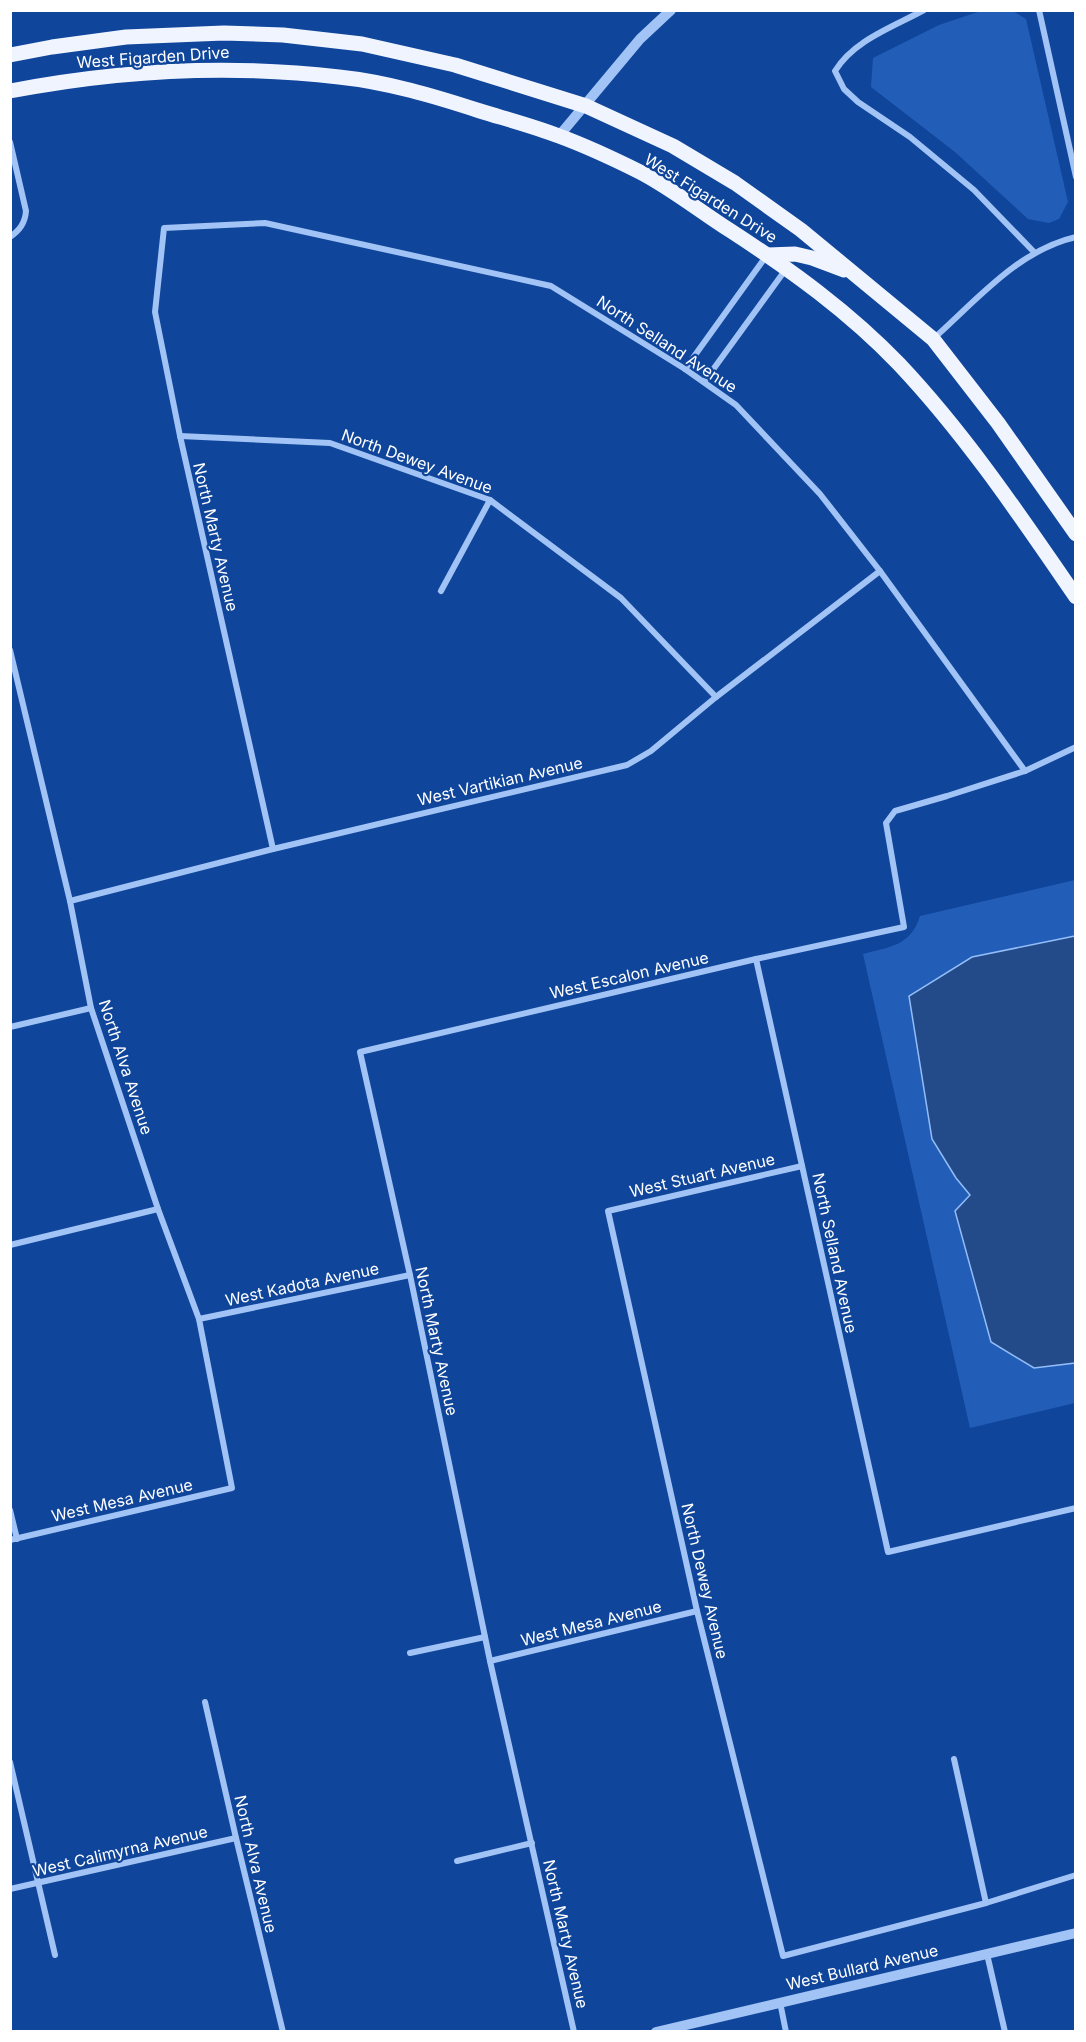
<svg xmlns="http://www.w3.org/2000/svg" width="1086" height="2042" font-family="Inter,sans-serif">
	<style>
		.green { fill: #225eb8 }
		.water { fill: #234b8a; stroke: #93bdf8; stroke-width: 1.5 }
		.lines { fill: none; stroke-linecap: round; stroke-linejoin: round }
		.minor { stroke: #a1c3f5; stroke-width: 6 }
		.tertiary { stroke: #a1c3f5; stroke-width: 10 }
		.primary { stroke: #eff4ff; stroke-width: 15 }
		.labels { text-anchor: middle; stroke-width: 4.5; stroke-linejoin: round; paint-order: stroke }
		.street-label { font-size: 16px; fill: #fff; stroke: #0f459a }
	</style>
	<rect width="100%" height="100%" fill="#0f459a"/>
	<g class="green">
		<polygon points="981,11 1013,11 1026,19 1068,202 1059,219 1049,223 1028,219 955,152 871,87 873,58 939,25"/>
		<path d="M1075 880V1403L970 1428 863 954C889 947 911 946 920 916Z"/>
	</g>
	<polygon class="water" points="1075,936 1075,1363 1034,1368 991,1342 955,1211 970,1195 956,1178 932,1139 909,996 972,957"/>
	<g class="lines">
		<g class="minor">
			<path d="M924 10C893 27 854 40 835 71L844 89 858 102 910 137 974 190 1034 252"/>
			<polyline points="1039,10 1076,177"/>
			<path d="M10 142 26 211C25 223 20 230 10 237"/>
			<path d="M933 339C976 301 1018 250 1076 237"/>
			<polyline points="685,369 767,255"/>
			<polyline points="704,382 786,269"/>
			<polyline points="180,436 330,443 490,500 621,598 716,697"/>
			<polyline points="441,591 490,500"/>
			<polyline points="10,650 70,901 91,1008 158,1209 199,1319 232,1488 10,1540"/>
			<polyline points="273,849 180,436 155,312 164,228 265,223 551,286 685,369 736,405 820,494 880,571 1025,771"/>
			<polyline points="70,901 273,849 627,765 651,751 716,697 880,571"/>
			<polyline points="756,959 888,1552 1076,1508"/>
			<polyline points="10,1027 91,1008"/>
			<polyline points="802,1166 608,1211 697,1611 783,1956 986,1903 1076,1875"/>
			<polyline points="10,1245 158,1209"/>
			<polyline points="199,1319 410,1275"/>
			<polyline points="10,1510 17,1539"/>
			<polyline points="410,1653 485,1637"/>
			<polyline points="490,1661 697,1611"/>
			<polyline points="205,1702 236,1838 283,2032"/>
			<polyline points="954,1759 986,1903"/>
			<polyline points="10,1762 55,1955"/>
			<polyline points="457,1861 532,1843"/>
			<polyline points="10,1889 236,1838"/>
			<polyline points="987,1954 1005,2032"/>
			<polyline points="780,2002 786,2032"/>
			<polyline points="574,2032 490,1661 410,1275 360,1052 756,959 904,927 886,823 895,811 947,796 1025,771 1076,747"/>
		</g>
		<g class="tertiary">
			<polyline points="559,136 640,39 671,10"/>
			<polyline points="656,2032 1076,1933"/>
		</g>
		<g class="primary">
			<polyline points="10,55 52,47 126,37 224,33 283,35 362,44 455,65 586,106 673,146 735,183 801,230 933,339 998,423 1076,534"/>
			<path d="M10 91C119 70 229 64 339 77 387 82 434 96 480 111 506 119 533 126 559 136 586 146 614 159 640 172 671 188 701 212 731 231 791 270 849 312 899 364 966 435 1021 517 1076 597"/>
			<polyline points="768,255 795,254 812,258 844,270"/>
		</g>
	</g>
	<g class="labels">
		<g class="street-label">
			<text transform="translate(153 57) rotate(-4)" y="6">West Figarden Drive</text>
			<text transform="translate(711 198) rotate(32)" y="6">West Figarden Drive</text>
			<text transform="translate(667 344) rotate(33)" y="6">North Selland Avenue</text>
			<text transform="translate(417 461) rotate(20)" y="6">North Dewey Avenue</text>
			<text transform="translate(216 537) rotate(77)" y="6">North Marty Avenue</text>
			<text transform="translate(500 781) rotate(-13)" y="6">West Vartikian Avenue</text>
			<text transform="translate(629 975) rotate(-13)" y="6">West Escalon Avenue</text>
			<text transform="translate(126 1067) rotate(72)" y="6">North Alva Avenue</text>
			<text transform="translate(702 1175) rotate(-13)" y="6">West Stuart Avenue</text>
			<text transform="translate(835 1253) rotate(78)" y="6">North Selland Avenue</text>
			<text transform="translate(302 1284) rotate(-12)" y="6">West Kadota Avenue</text>
			<text transform="translate(437 1341) rotate(78)" y="6">North Marty Avenue</text>
			<text transform="translate(122 1500) rotate(-13)" y="6">West Mesa Avenue</text>
			<text transform="translate(705 1581) rotate(77)" y="6">North Dewey Avenue</text>
			<text transform="translate(591 1623) rotate(-14)" y="6">West Mesa Avenue</text>
			<text transform="translate(120 1851) rotate(-13)" y="6">West Calimyrna Avenue</text>
			<text transform="translate(256 1864) rotate(77)" y="6">North Alva Avenue</text>
			<text transform="translate(566 1934) rotate(77)" y="6">North Marty Avenue</text>
			<text transform="translate(862 1967) rotate(-13)" y="6">West Bullard Avenue</text>
		</g>
	</g>
	<rect width="1086" height="2042" fill="none" stroke="#ffffff" stroke-width="24"/>
</svg>
